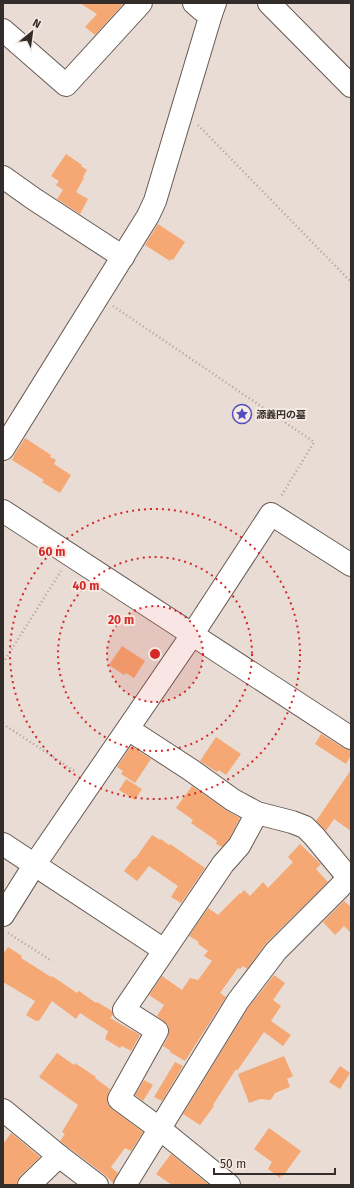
<svg xmlns="http://www.w3.org/2000/svg" width="354" height="1188" font-family="'Fira Sans','Noto Sans JP',sans-serif">
	<style>
		.building { fill: #f5a874 }
		.lines { fill: none; stroke-linecap: round; stroke-linejoin: round }
		.minor-casing { stroke: #655a53; stroke-width: 24 }
		.path { stroke: #aba19b; stroke-width: 2.5; stroke-dasharray: 1 3; stroke-linecap: butt }
		.minor { stroke: #fff; stroke-width: 22 }
		.ring { fill: none; stroke: #d62828; stroke-width: 2; stroke-dasharray: 2 4 }
		.labels { text-anchor: middle; stroke-width: 4; stroke-linejoin: round; paint-order: stroke }
		.poi-label { font-size: 10px; font-weight: bold; fill: #322d2a; stroke: #f5e9e1; text-anchor: start }
		.centre { fill: #d62828; stroke: #f5e9e1; stroke-width: 2 }
		.ring-label { font-size: 12px; text-anchor: middle; font-weight: bold; fill: #d62828; stroke: #f5e9e1; stroke-width: 4; stroke-linejoin: round; paint-order: stroke }
	</style>
	<rect width="100%" height="100%" fill="#e8dcd4"/>
	<g class="building">
		<polygon points="80,3 124,3 95,35 85,27 97,14"/>
		<polygon points="66,154 82,165 81,166 87,170 83,177 84,178 76,192 88,199 80,214 57,199 63,190 56,185 59,181 51,176"/>
		<polygon points="158,224 185,242 173,260 171,259 170,261 145,245"/>
		<polygon points="25,438 51,455 50,457 56,460 54,464 71,475 60,493 42,482 44,480 12,460 14,457 13,457"/>
		<polygon points="122,646 145,661 134,678 126,673 124,675 109,665"/>
		<polygon points="321,734 344,748 351,750 351,755 346,764 315,744"/>
		<polygon points="216,737 241,754 226,775 219,770 217,772 200,761"/>
		<polygon points="131,746 151,759 135,783 121,774 123,771 117,767"/>
		<polygon points="351,770 351,831 334,819 326,831 316,821"/>
		<polygon points="126,779 142,789 135,800 119,790"/>
		<polygon points="192,786 226,810 240,818 229,839 222,847 216,844 217,841 191,823 193,820 176,808"/>
		<polygon points="152,835 160,840 161,839 169,845 170,844 205,868 181,903 171,897 178,886 149,866 137,881 124,871 134,858 135,859"/>
		<polygon points="300,844 321,864 316,869 328,882 267,942 247,969 243,966 240,969 238,968 220,993 226,997 185,1061 170,1052 171,1051 163,1046 168,1037 169,1031 168,1025 157,1016 164,1005 149,995 162,976 182,990 190,978 198,980 212,961 204,956 208,951 198,944 199,942 189,936 208,908 218,915 240,893 241,894 244,890 250,896 263,882 268,888 293,862 288,857"/>
		<polygon points="344,901 351,907 351,933 344,926 335,935 323,922"/>
		<polygon points="8,947 22,956 21,958 51,977 52,976 77,993 79,991 96,1003 97,1002 112,1011 113,1015 110,1018 140,1035 131,1051 122,1046 120,1048 105,1039 108,1031 80,1013 76,1019 52,1001 39,1021 38,1020 36,1021 26,1015 35,1001 3,982 3,954"/>
		<polygon points="274,975 285,983 273,1000 281,1006 271,1021 291,1035 283,1046 264,1032 237,1071 236,1069 213,1105 214,1106 200,1125 183,1114 248,1008"/>
		<polygon points="57,1053 74,1065 75,1063 96,1077 95,1078 110,1089 107,1098 108,1105 112,1109 143,1132 131,1151 125,1148 111,1167 118,1173 113,1183 105,1175 60,1141 65,1134 62,1132 78,1105 39,1077"/>
		<polygon points="284,1056 293,1076 287,1079 290,1087 275,1093 272,1098 270,1100 260,1099 249,1103 238,1074"/>
		<polygon points="175,1062 183,1066 162,1101 154,1097"/>
		<polygon points="340,1066 350,1073 340,1089 329,1082"/>
		<polygon points="144,1080 153,1085 143,1101 135,1095"/>
		<polygon points="269,1128 301,1151 283,1176 281,1175 280,1178 268,1169 272,1162 254,1149"/>
		<polygon points="11,1133 40,1157 20,1176 17,1181 17,1185 3,1185 3,1144"/>
		<polygon points="171,1154 209,1185 172,1185 156,1174"/>
	</g>
	<g class="lines">
		<defs>
			<g id="minor">
				<polyline points="194,3 202,10 211,14 215,3"/>
				<polyline points="269,3 351,86"/>
				<polyline points="3,30 66,85 141,3"/>
				<polyline points="3,177 34,199 123,257"/>
				<polyline points="3,449 148,216 155,201 211,14"/>
				<polyline points="3,511 351,738"/>
				<polyline points="128,729 191,770 233,800 257,813 292,822 305,827 314,836 348,877"/>
				<polyline points="3,844 164,950"/>
				<polyline points="3,915 35,864 192,635 271,514 351,565"/>
				<polyline points="3,1110 59,1156 97,1185"/>
				<polyline points="29,1185 59,1156"/>
				<polyline points="125,1185 238,1001 276,951 340,887 351,874"/>
				<polyline points="229,1185 160,1129 119,1099 157,1031 124,1010 223,864 239,846 257,813"/>
			</g>
		</defs>
		<use href="#minor" class="minor-casing"/>
		<g class="path">
			<polyline points="198,125 351,282"/>
			<polyline points="113,306 314,442 280,498"/>
			<polyline points="3,663 61,571"/>
			<polyline points="3,724 76,772"/>
			<polyline points="8,933 52,961"/>
		</g>
		<use href="#minor" class="minor"/>
	</g>
	<circle cx="155" cy="654" r="48" fill="#d62828" fill-opacity=".12"/>
	<g class="ring">
		<circle cx="155" cy="654" r="48"/>
		<circle cx="155" cy="654" r="97"/>
		<circle cx="155" cy="654" r="145"/>
	</g>
	<defs>
		<symbol id="sight-ring" viewBox="-11 -11 22 22"><circle r="9.5" fill="#f5e9e1" stroke="#524cc3" stroke-width="1.5"/><path d="M0-6L1.8-2.2L6-1.7L2.9 1.2L3.7 5.4L0 3.3L-3.7 5.4L-2.9 1.2L-6-1.7L-1.8-2.2Z" fill="#524cc3"/></symbol>
	</defs>
	<g fill-rule="evenodd">
		<use href="#sight-ring" x="231" y="403" width="22" height="22"/>
	</g>
	<g class="labels">
		<g class="poi-label">
			<text x="256" y="418">源義円の墓</text>
		</g>
	</g>
	<circle cx="155" cy="654" r="6" class="centre"/>
	<g class="ring-label">
		<text x="52" y="556">60 m</text>
		<text x="86" y="590">40 m</text>
		<text x="121" y="624">20 m</text>
	</g>
	<rect width="354" height="1188" fill="none" stroke="#322d2a" stroke-width="8"/>
	<g transform="translate(32 32) rotate(29)" stroke="#f5e9e1" stroke-width="3" paint-order="stroke">
	<path d="M0-3L7 15L0 10L-7 15Z" fill="#322d2a"/>
	<text y="-6" font-size="11" font-weight="bold" text-anchor="middle" fill="#322d2a">N</text>
	</g>
	<path d="M214 1168v6h121v-6" fill="none" stroke="#322d2a" stroke-width="2"/>
	<text x="220" y="1168" font-size="12" fill="#322d2a" stroke="#f5e9e1" stroke-width="3" paint-order="stroke">50 m</text>
</svg>
